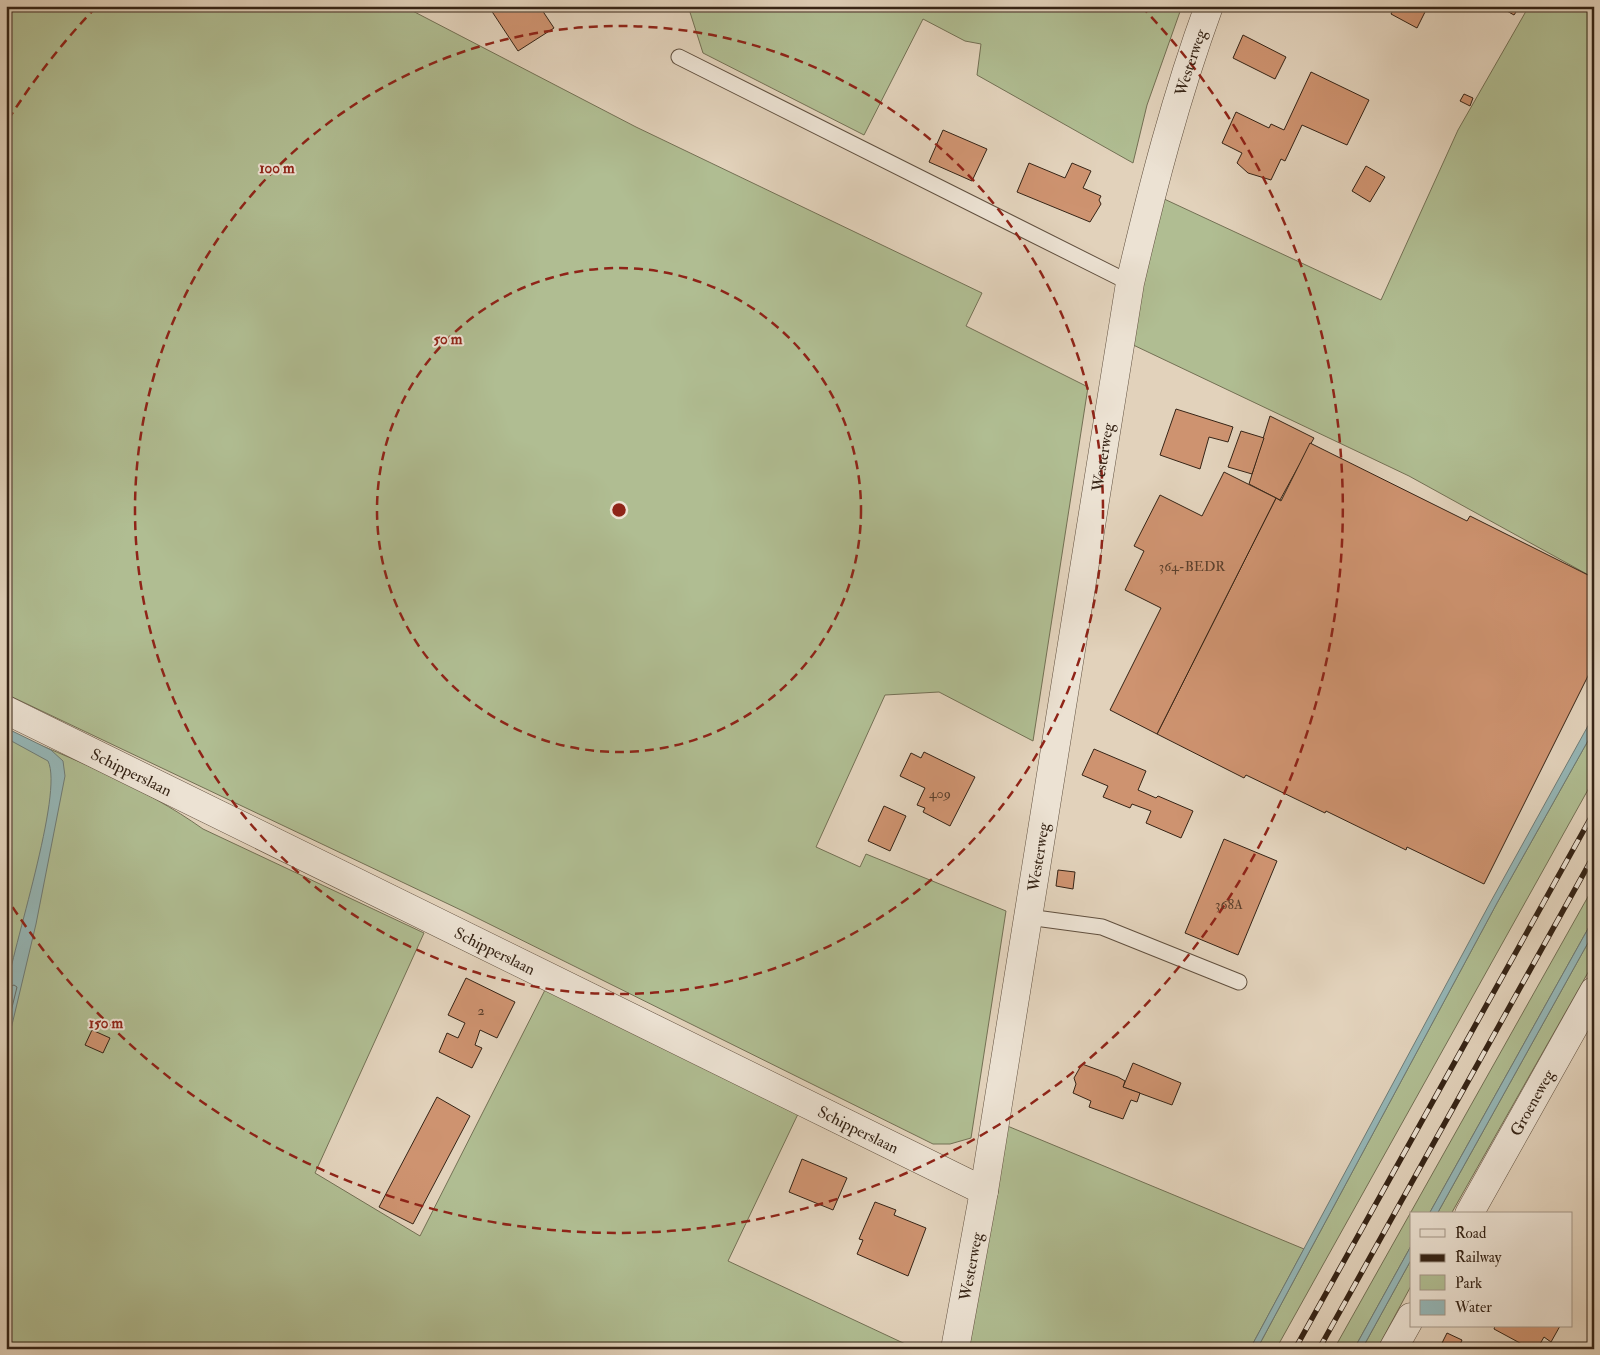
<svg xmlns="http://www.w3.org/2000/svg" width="1600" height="1355" font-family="'IM FELL Double Pica',serif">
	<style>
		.green { fill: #b0bd92; stroke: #737054 }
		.water { fill: #95b6b6; stroke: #6f7c76 }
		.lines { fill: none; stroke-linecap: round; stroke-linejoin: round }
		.shore { stroke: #666d66; stroke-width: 1 }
		.building { fill: #ce9370; stroke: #362416 }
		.lane-casing { stroke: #61503f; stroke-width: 17 }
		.street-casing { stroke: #61503f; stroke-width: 29 }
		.lane { stroke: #ece2d3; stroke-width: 15 }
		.street { stroke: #ece2d3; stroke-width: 28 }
		.rail-casing { stroke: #362416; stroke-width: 5.5 }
		.rail { stroke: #ece2d3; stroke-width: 4; stroke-dasharray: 11; stroke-linecap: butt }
		.ring { fill: none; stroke: #8f2418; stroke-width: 2.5; stroke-dasharray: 9 6 }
		.labels { text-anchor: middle; stroke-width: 4; stroke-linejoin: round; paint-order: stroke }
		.number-label { font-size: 14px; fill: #5c402c }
		.street-label { font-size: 16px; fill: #362416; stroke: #ece2d3 }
		.centre { fill: #8f2418; stroke: #ece2d3; stroke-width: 2.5 }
		.ring-label { font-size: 15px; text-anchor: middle; font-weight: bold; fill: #8f2418; stroke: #ece2d3; stroke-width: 4; stroke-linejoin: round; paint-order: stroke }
	</style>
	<rect width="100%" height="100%" fill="#e2d2bb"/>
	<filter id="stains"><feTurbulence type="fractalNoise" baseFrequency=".004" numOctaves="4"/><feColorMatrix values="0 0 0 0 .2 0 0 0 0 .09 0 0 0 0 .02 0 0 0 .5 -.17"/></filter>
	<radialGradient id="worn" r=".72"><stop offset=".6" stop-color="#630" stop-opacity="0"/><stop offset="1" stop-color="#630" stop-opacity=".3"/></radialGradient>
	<g class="green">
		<polygon points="6,6 403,6 636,127 982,293 966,326 1088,387 1033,741 939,692 885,695 816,847 860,867 866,854 1006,911 971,1138 950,1144 933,1144 463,911 6,694"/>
		<polygon points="688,6 1182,6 1147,105 1133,163 977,75 981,44 965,41 923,19 864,135 703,53"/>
		<polygon points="1529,6 1594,6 1594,578 1409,476 1129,343 1162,198 1381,300 1458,130"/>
		<polygon points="1594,730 1594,779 1276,1349 1257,1349 1497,903"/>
		<path d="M6 731C74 759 144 787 203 829L424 933 315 1173 420 1236 546 988 798 1114 728 1261 916 1349H6Z"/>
		<polygon points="1594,886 1594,918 1429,1214 1411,1214 1411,1246 1354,1349 1334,1349"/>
		<polygon points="1594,932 1594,962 1451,1214 1437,1214"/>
		<polygon points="1005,1125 1304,1249 1250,1349 963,1349"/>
		<polygon points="1411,1260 1411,1286 1377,1349 1362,1349"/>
	</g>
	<g class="water">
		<polygon points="1594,715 1594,730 1497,903 1257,1349 1250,1349 1490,903"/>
		<path d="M6 728 51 750 63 761 65 776 36 924 6 1050C6 1031 4 1011 6 993 12 948 64 793 48 761L6 738Z"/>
		<polygon points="1594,918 1594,932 1437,1214 1429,1214"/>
		<polygon points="1411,1246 1411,1260 1362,1349 1354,1349"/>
	</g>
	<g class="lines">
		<polyline class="shore" points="6,988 14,985 17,987 6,1032"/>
	</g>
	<g class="building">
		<polygon points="536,6 540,7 554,28 518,51 489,7"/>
		<polygon points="1395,6 1428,6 1417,28 1391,14"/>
		<polygon points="1498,6 1520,6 1514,15"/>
		<polygon points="1243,35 1286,57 1275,79 1233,58"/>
		<polygon points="1311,72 1369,100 1347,145 1302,125 1285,161 1281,159 1271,180 1248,173 1237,163 1242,153 1222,143 1236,112 1269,128 1271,124 1284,130"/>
		<polygon points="1464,94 1473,98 1470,106 1460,101"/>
		<polygon points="943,130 987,149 972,181 929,162"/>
		<polygon points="1029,163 1065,178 1072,163 1091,171 1083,188 1101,196 1099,200 1101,204 1090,222 1017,192"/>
		<polygon points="1366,166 1385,177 1370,202 1352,191"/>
		<polygon points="1176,409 1233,427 1228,442 1209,437 1200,469 1160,455"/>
		<polygon points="1270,416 1314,438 1280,500 1249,484"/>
		<polygon points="1241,431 1264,438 1252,474 1228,467"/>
		<polygon points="1310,443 1467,521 1470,516 1594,578 1594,664 1484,884 1407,847 1406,850 1326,811 1325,813 1246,775 1244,778 1157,734 1276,498 1281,501"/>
		<polygon points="1224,472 1276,498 1157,734 1110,710 1161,608 1125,590 1144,551 1134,546 1160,495 1202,516"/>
		<polygon points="1094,749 1146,771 1138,790 1156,798 1158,796 1193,811 1181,838 1146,823 1151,811 1132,804 1130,808 1103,797 1108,786 1082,775"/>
		<polygon points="924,752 975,777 950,826 923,812 925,808 917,805 925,788 900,776 911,753 921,758"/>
		<polygon points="884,806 906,816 890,851 868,841"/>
		<polygon points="1224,839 1277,861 1238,955 1185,933"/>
		<polygon points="1058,870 1075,872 1073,889 1056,886"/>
		<polygon points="466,978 515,1002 497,1038 480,1030 475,1045 482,1048 472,1068 439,1052 447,1033 458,1038 465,1023 448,1015"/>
		<polygon points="92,1030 110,1038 103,1053 85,1045"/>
		<polygon points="1133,1063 1181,1083 1172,1105 1123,1087"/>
		<polygon points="1082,1064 1118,1077 1125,1081 1123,1087 1140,1093 1137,1102 1131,1100 1123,1119 1089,1107 1091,1101 1073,1093 1076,1084 1074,1078"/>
		<polygon points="437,1097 470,1116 413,1224 379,1207"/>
		<polygon points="802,1159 847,1178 833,1210 789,1192"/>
		<polygon points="875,1202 896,1210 894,1215 926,1228 908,1276 857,1254 863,1240 859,1239"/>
		<polygon points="1495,1326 1560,1326 1551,1342 1544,1337 1537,1349 1531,1349 1494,1329"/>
		<polygon points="1447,1333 1462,1340 1458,1349 1439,1349"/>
	</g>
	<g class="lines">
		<defs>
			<g id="lane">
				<polyline points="679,57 1130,283"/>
				<polyline points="1028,917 1102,927 1239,982"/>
			</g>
			<g id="street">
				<path id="s1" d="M6 710 984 1191"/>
				<path id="s2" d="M1469 1214 1594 991"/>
				<path id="s3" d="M955 1349 984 1191 1130 283C1152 189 1176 96 1209 6"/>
				<polyline points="1393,1349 1411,1317"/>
			</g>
		</defs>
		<use href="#lane" class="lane-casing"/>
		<use href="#street" class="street-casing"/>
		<use href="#lane" class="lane"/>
		<use href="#street" class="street"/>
		<defs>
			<g id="rail">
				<polyline points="1295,1349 1594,812"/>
				<polyline points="1319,1349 1594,855"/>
			</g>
		</defs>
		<use href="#rail" class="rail-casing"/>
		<use href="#rail" class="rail"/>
	</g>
	<g class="ring">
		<circle cx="619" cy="510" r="242"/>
		<circle cx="619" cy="510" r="484"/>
		<path d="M8 120A725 725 0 0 1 97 6M1141 6A725 725 0 1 1 8 900"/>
	</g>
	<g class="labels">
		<g class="number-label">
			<text x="1192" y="571">364-BEDR</text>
			<text x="940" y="798">409</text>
			<text x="1229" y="909">368A</text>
			<text x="481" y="1015">2</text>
		</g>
		<g class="street-label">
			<text dy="6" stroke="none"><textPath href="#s3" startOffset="1309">Westerweg</textPath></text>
			<text dy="6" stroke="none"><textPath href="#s3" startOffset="904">Westerweg</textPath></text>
			<text dy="6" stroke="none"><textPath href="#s1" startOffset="140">Schipperslaan</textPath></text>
			<text dy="6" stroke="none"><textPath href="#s3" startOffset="499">Westerweg</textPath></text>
			<text dy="6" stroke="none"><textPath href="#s1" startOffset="545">Schipperslaan</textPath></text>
			<text dy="6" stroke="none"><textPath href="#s2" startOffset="128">Groeneweg</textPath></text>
			<text dy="6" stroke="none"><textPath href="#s1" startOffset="950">Schipperslaan</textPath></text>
			<text dy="6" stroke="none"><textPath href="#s3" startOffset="84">Westerweg</textPath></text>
		</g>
	</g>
	<circle cx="619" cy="510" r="8" class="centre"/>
	<g class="ring-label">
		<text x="277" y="173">100 m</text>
		<text x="448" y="344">50 m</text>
		<text x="106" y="1028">150 m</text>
	</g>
	<rect width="1600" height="1355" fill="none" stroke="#e2d2bb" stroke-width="25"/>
	<rect x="8" y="8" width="1585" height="1340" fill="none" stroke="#362416" stroke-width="2.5"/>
	<rect x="12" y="12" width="1575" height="1330" fill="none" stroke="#362416"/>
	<rect x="1410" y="1212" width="162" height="115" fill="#ece2d3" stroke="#a39687"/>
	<rect x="1420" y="1229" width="25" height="8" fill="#ece2d3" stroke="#a39687"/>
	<text x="1455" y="1238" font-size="15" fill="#362416">Road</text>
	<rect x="1420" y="1254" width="25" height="8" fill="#362416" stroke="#a39687"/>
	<text x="1455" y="1262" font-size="15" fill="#362416">Railway</text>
	<rect x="1420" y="1275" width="25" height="15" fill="#b0bd92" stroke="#a39687"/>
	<text x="1455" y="1288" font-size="15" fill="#362416">Park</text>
	<rect x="1420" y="1300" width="25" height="15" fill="#95b6b6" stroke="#a39687"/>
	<text x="1455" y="1312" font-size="15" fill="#362416">Water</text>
	<rect width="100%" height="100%" filter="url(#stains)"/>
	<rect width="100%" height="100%" fill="url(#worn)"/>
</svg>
